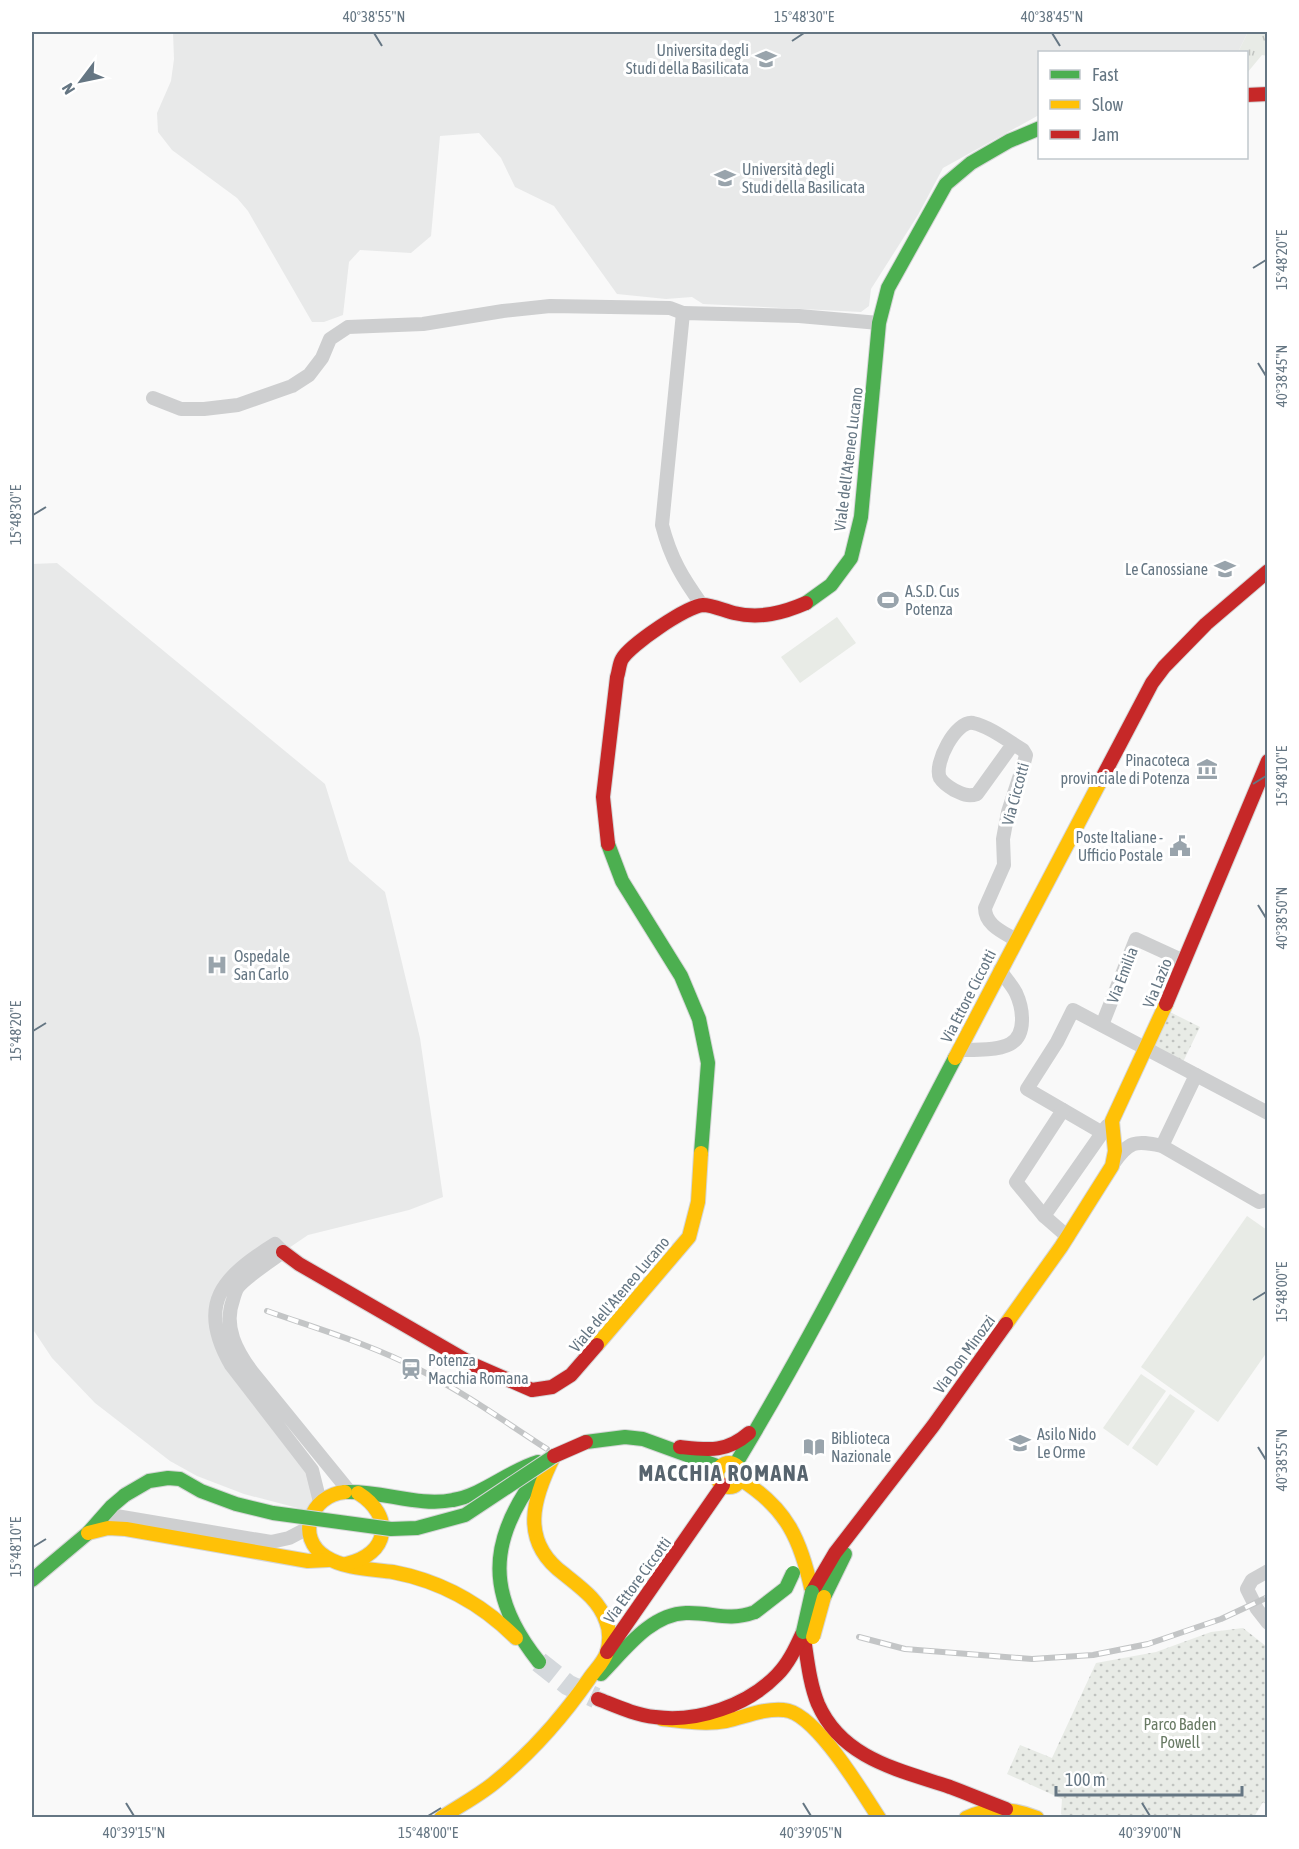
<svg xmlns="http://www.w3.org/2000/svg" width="1299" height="1849" font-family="'Asap Condensed',sans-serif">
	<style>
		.built { fill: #e8e9e9 }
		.grass { fill: url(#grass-tufts) }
		.park { fill: url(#park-dots) }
		.garden { fill: #e8ebe6 }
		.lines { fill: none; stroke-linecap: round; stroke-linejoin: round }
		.primary-tunnel { stroke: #d4d8dc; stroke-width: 21; stroke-dasharray: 21 10; stroke-linecap: butt }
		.fast-casing { stroke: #d5d6d7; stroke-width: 16 }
		.slow-casing { stroke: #d5d6d7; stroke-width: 16 }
		.jam-casing { stroke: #d5d6d7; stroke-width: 16 }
		.street { stroke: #cecfd0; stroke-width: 14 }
		.fast { stroke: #4caf50; stroke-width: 14 }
		.slow { stroke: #ffc107; stroke-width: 14 }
		.jam { stroke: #c62828; stroke-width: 14 }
		.rail-casing { stroke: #c3c5c6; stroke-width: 6 }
		.rail { stroke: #fff; stroke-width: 4; stroke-dasharray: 11; stroke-linecap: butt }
		.fast-bridge-casing { stroke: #d5d6d7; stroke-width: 16; stroke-linecap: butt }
		.slow-bridge-casing { stroke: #d5d6d7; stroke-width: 16; stroke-linecap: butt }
		.jam-bridge-casing { stroke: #d5d6d7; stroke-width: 16; stroke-linecap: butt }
		.fast-bridge { stroke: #4caf50; stroke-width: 14 }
		.slow-bridge { stroke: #ffc107; stroke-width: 14 }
		.jam-bridge { stroke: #c62828; stroke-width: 14 }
		.ticks { fill: none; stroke: #657683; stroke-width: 2 }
		.labels { text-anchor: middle; stroke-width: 6; stroke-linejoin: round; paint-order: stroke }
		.poi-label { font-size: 16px; fill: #657683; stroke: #fff; text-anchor: start }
		.street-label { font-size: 16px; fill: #657683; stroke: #fff }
		.park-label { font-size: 16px; fill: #687a64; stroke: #fff }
		.district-label { font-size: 22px; font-weight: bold; letter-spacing: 1.5px; fill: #57646e; stroke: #fff }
		.neatline { fill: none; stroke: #657683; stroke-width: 2 }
		.ticks-label { font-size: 15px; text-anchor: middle; fill: #657683 }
	</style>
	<defs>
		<pattern id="grass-tufts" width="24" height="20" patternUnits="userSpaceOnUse" patternTransform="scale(1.5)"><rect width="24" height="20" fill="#e8ebe6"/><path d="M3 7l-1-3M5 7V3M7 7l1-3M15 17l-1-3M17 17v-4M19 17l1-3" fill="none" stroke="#c0c3c0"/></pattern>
		<pattern id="park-dots" width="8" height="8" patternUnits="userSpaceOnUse" patternTransform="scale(1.5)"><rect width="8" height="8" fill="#e8ebe6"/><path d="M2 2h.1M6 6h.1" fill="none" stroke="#c0c3c0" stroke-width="1.8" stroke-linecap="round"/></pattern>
	</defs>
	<rect width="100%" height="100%" fill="#f9f9f9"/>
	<g class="built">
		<polygon points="173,32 1248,32 1238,52 1040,52 1039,115 943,168 918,215 871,289 869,306 861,312 703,304 692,297 666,299 617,294 554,206 515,187 501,158 479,133 440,136 431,236 411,253 360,250 349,262 343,315 324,322 312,322 248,211 237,198 172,150 158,132 157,113 171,81 174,59"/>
		<polygon points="57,563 325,784 349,861 385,892 420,1038 443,1197 409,1210 308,1235 283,1252 226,1281 216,1332 312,1470 313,1512 244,1494 197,1476 170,1461 95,1403 52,1358 32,1328 32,564"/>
	</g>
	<polygon class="grass" points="1248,32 1267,32 1268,56 1262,55 1247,73 1246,52 1238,52"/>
	<g class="park">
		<polygon points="1170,1012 1200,1027 1183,1062 1153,1047"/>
		<polygon points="1243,1628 1267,1647 1267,1805 1263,1802 1254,1817 1064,1817 1061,1814 1062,1799 1007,1774 1020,1745 1052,1758 1096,1663 1156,1652 1211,1632"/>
	</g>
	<g class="garden">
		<polygon points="837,617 856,643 800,683 781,657"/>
		<polygon points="1247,1216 1267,1230 1267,1352 1218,1422 1141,1367"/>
		<polygon points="1141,1374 1166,1391 1128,1446 1103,1428"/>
		<polygon points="1170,1394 1195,1411 1157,1466 1132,1448"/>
	</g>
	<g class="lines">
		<polyline class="primary-tunnel" points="539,1662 568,1685 596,1698"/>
		<defs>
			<g id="fast">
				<polyline points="806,603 831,585 851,558 861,517 879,323 888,288 946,184 971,163 1009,141 1040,128"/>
				<polyline points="608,844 622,881 681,976 699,1019 708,1063 701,1153"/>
				<polyline points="586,1442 625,1437 643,1439 720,1467"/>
				<path d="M735 1465C815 1333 883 1195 955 1058"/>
				<path d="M538 1474C487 1541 486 1596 539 1662"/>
				<path d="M345 1492C381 1490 418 1507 453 1500 483 1495 508 1471 538 1462"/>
				<polyline points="32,1580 88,1533 112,1506 125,1495"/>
				<polyline points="824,1597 845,1554"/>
				<path d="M601 1674C624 1651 650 1614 686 1613 713 1612 727 1622 755 1612"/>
			</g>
			<g id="slow">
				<polyline points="955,1058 1101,780"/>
				<polyline points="1006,1324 1061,1247 1112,1166 1115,1151 1112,1121 1166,1004"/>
				<polyline points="597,1345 689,1237 698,1202 701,1153"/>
				<circle cx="729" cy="1475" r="12"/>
				<path d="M740 1479C787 1508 801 1540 812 1592"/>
				<path d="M345 1492C310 1495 295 1538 326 1557 345 1569 371 1569 393 1572 440 1581 482 1604 516 1638"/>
				<polyline points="88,1533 108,1528 126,1529 308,1561 328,1560"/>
				<path d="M346 1564C389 1555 395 1516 358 1493"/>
				<path d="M662 1719C683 1721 705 1725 726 1721 745 1717 764 1708 784 1710 815 1712 862 1792 879 1818"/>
				<path d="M441 1818C459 1806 478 1796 494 1783 531 1753 562 1718 589 1679 595 1670 604 1662 607 1652 610 1643 610 1630 606 1621 599 1600 580 1587 564 1574 519 1541 533 1498 554 1456"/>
				<path d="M966 1818C990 1806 1013 1808 1037 1818"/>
			</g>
			<g id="jam">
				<polyline points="1246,95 1268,94"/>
				<polyline points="1101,780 1152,683 1164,667 1206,624 1268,571"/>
				<path d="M608 844 603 797 617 677C619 672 619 664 622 659 630 645 687 606 703 605 712 605 725 611 734 613 760 619 783 613 806 603"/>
				<polyline points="1166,1004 1268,761"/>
				<polyline points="283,1252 299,1264 474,1365 532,1390 552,1387 571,1375 597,1345"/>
				<path d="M680 1447C708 1450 726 1453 749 1433"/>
				<polyline points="812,1592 835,1553 933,1426 1006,1324"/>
				<path d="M803 1632C807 1656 809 1682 818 1704 842 1759 900 1770 950 1787 969 1794 987 1802 1006 1809"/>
				<polyline points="607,1652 723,1485"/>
				<path d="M598 1699C616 1706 635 1715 655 1717 697 1723 748 1705 777 1675 789 1663 796 1647 803 1632"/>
			</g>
		</defs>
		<use href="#fast" class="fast-casing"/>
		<use href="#slow" class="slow-casing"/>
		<use href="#jam" class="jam-casing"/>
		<g class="street">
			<polyline points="153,398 181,409 204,409 238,405 292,386 309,375 322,358 330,339 348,327 423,324 503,311 550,306 670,308 683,313"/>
			<path d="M702 605C682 577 671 559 662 525L683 313 799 316 879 323"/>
			<path d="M1013 744 977 794C968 797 962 794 954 790 949 787 943 783 940 778 933 764 956 720 973 723 991 727 1008 741 1023 750L1026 755 1024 763 1008 812 1003 839 1004 865 985 908C985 925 1003 932 1016 940"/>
			<polyline points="1102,1025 1136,939 1184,961"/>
			<path d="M959 1050C973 1050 997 1051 1010 1044 1027 1035 1023 1008 1016 993 1012 985 1005 978 1000 970"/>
			<polyline points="1101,1132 1027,1089 1057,1042 1073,1010 1268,1113"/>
			<polyline points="1162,1146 1196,1075"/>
			<path d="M1113 1164C1129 1141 1135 1140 1162 1146L1259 1202 1268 1200"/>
			<polyline points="1044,1216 1016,1182 1063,1110"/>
			<polyline points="1068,1237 1044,1216 1107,1126"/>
			<path d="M320 1502 312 1470 231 1365C196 1304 222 1277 275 1244L283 1252C271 1261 247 1276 238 1287 236 1290 234 1296 233 1300 223 1327 237 1352 253 1373L349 1491"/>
			<polyline points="100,1519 116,1516 271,1542 289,1538 310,1527"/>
			<polyline points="1268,1571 1252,1580 1247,1589 1257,1609 1268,1623"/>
		</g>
		<use href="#fast" class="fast"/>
		<use href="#slow" class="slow"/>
		<use href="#jam" class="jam"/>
		<defs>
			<g id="rail">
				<path d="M267 1311C318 1329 370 1344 418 1369 463 1392 504 1421 547 1449"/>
				<polyline points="859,1637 905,1649 1032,1659 1093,1655 1148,1644 1221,1619 1268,1597"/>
			</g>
		</defs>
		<use href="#rail" class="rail-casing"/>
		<use href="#rail" class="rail"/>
		<defs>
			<g id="fast-bridge">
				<polyline points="125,1495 149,1481 168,1478 180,1479 201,1491 236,1504 273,1513 391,1529 417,1528 465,1515 554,1456"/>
				<polyline points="755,1612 786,1588 793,1573"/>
				<polyline points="803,1632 812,1592"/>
			</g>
			<polyline id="slow-bridge" points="813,1637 824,1597"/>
			<polyline id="jam-bridge" points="554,1456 586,1442"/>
		</defs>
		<use href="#fast-bridge" class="fast-bridge-casing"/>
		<use href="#slow-bridge" class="slow-bridge-casing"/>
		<use href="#jam-bridge" class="jam-bridge-casing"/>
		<use href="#fast-bridge" class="fast-bridge"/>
		<use href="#slow-bridge" class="slow-bridge"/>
		<use href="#jam-bridge" class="jam-bridge"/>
	</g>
	<path class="ticks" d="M374 33 382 46M1052 33 1060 46M792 41 804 33M1253 268 1266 260M1258 363 1266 376M33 515 46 507M1253 784 1266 776M1258 905 1266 918M33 1031 46 1023M1253 1300 1266 1292M1258 1447 1266 1460M33 1547 46 1539M126 1803 134 1816M803 1803 811 1816M1142 1803 1150 1816M428 1816 441 1808"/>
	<defs>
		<symbol id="university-bare" viewBox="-9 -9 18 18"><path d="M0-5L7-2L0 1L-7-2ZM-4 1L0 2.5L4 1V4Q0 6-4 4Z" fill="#99a4ac" stroke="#fff" stroke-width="2.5" paint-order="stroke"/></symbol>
		<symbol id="school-bare" viewBox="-9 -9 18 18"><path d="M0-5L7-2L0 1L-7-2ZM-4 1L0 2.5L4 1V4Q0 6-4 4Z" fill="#99a4ac" stroke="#fff" stroke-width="2.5" paint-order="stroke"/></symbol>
		<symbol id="stadium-bare" viewBox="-9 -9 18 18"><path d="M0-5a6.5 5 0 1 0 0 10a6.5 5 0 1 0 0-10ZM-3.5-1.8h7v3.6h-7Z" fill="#99a4ac" stroke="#fff" stroke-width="2.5" paint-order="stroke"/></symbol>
		<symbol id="museum-bare" viewBox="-9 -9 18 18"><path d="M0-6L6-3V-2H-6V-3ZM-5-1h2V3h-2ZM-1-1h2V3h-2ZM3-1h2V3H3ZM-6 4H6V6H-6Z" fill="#99a4ac" stroke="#fff" stroke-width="2.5" paint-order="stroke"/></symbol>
		<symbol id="civic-bare" viewBox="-9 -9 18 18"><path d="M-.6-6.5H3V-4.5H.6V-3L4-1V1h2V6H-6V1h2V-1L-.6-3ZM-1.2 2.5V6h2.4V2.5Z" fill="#99a4ac" stroke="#fff" stroke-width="2.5" paint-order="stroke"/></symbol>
		<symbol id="hospital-bare" viewBox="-9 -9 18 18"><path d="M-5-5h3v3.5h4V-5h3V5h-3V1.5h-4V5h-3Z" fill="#99a4ac" stroke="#fff" stroke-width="2.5" paint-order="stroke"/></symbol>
		<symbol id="station-bare" viewBox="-9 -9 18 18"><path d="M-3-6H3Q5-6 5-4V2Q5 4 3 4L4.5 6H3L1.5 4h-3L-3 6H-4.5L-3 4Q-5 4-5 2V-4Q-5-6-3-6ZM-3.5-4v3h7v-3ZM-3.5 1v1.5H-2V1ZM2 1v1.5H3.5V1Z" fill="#99a4ac" stroke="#fff" stroke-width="2.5" paint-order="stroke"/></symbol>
		<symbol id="library-bare" viewBox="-9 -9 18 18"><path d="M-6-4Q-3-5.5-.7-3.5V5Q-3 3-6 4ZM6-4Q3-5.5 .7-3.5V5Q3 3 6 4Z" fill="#99a4ac" stroke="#fff" stroke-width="2.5" paint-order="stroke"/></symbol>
	</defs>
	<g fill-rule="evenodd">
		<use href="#university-bare" x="751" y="44" width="30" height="30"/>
		<use href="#university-bare" x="710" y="163" width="30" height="30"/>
		<use href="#school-bare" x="1210" y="554" width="30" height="30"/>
		<use href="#stadium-bare" x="873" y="585" width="30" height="30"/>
		<use href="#museum-bare" x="1192" y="754" width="30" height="30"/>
		<use href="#civic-bare" x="1165" y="831" width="30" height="30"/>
		<use href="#hospital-bare" x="202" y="950" width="30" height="30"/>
		<use href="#station-bare" x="396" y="1354" width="30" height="30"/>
		<use href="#school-bare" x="1005" y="1428" width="30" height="30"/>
		<use href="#library-bare" x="799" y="1432" width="30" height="30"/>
	</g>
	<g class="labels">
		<g class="poi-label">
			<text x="749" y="56" text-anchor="end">Universita degli<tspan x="749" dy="18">Studi della Basilicata</tspan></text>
			<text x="742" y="175">Università degli<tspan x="742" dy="18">Studi della Basilicata</tspan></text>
			<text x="1208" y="575" text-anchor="end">Le Canossiane</text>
			<text x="905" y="597">A.S.D. Cus<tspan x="905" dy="18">Potenza</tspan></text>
			<text x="1190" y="766" text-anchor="end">Pinacoteca<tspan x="1190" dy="18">provinciale di Potenza</tspan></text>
			<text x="1163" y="843" text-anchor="end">Poste Italiane -<tspan x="1163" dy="18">Ufficio Postale</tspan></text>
			<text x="234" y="962">Ospedale<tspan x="234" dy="18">San Carlo</tspan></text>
			<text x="428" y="1366">Potenza<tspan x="428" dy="18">Macchia Romana</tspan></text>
			<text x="1037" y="1440">Asilo Nido<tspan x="1037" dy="18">Le Orme</tspan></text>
			<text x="831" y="1444">Biblioteca<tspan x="831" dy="18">Nazionale</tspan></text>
		</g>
		<g class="street-label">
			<text transform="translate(848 459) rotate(-83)" y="6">Viale dell'Ateneo Lucano</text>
			<text transform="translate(1015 794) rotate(-75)" y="6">Via Ciccotti</text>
			<text transform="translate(1122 975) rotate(-69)" y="6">Via Emilia</text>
			<text transform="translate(1157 983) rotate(-68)" y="6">Via Lazio</text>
			<text transform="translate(968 996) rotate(-63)" y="6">Via Ettore Ciccotti</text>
			<text transform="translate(619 1294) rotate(-50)" y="6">Viale dell'Ateneo Lucano</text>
			<text transform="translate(964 1354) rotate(-54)" y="6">Via Don Minozzi</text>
			<text transform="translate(637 1580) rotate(-54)" y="6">Via Ettore Ciccotti</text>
		</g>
		<g class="park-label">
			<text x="1180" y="1730">Parco Baden<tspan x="1180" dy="18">Powell</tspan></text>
		</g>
		<g class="district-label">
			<text x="724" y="1481">MACCHIA ROMANA</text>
		</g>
	</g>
	<rect width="1299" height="1849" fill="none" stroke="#ffffff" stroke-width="66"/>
	<rect x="1038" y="51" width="210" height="108" fill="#ffffff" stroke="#c1c8cd" stroke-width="1.5"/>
	<rect x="1050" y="70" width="30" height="9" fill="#4caf50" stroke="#c1c8cd" stroke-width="1.5"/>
	<text x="1092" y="81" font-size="18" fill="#657683">Fast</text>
	<rect x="1050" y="100" width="30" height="9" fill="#ffc107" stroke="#c1c8cd" stroke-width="1.5"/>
	<text x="1092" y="111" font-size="18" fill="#657683">Slow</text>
	<rect x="1050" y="130" width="30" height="9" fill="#c62828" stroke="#c1c8cd" stroke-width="1.5"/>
	<text x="1092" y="141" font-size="18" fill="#657683">Jam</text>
	<g transform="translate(81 81) rotate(238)" stroke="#ffffff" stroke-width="4.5" paint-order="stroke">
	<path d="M0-4.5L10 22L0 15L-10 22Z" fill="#657683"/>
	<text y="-9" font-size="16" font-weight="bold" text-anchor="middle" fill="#657683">N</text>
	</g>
	<path d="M1056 1786v9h186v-9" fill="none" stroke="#657683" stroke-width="3"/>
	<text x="1065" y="1786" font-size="18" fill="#657683" stroke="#ffffff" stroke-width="4.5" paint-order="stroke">100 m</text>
	<rect x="33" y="33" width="1233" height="1783" class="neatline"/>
	<g class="ticks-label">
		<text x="374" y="22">40°38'55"N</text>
		<text x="804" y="22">15°48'30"E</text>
		<text x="1052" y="22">40°38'45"N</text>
		<text transform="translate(1282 260) rotate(-90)" y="5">15°48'20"E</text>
		<text transform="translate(1282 376) rotate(-90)" y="5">40°38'45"N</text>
		<text transform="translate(16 515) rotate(-90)" y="5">15°48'30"E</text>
		<text transform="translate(1282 776) rotate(-90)" y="5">15°48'10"E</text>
		<text transform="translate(1282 918) rotate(-90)" y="5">40°38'50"N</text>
		<text transform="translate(16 1031) rotate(-90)" y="5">15°48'20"E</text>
		<text transform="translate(1282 1292) rotate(-90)" y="5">15°48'00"E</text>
		<text transform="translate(1282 1460) rotate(-90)" y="5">40°38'55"N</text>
		<text transform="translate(16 1547) rotate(-90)" y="5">15°48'10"E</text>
		<text x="134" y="1838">40°39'15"N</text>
		<text x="428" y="1838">15°48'00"E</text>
		<text x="811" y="1838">40°39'05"N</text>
		<text x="1150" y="1838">40°39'00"N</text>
	</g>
</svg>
